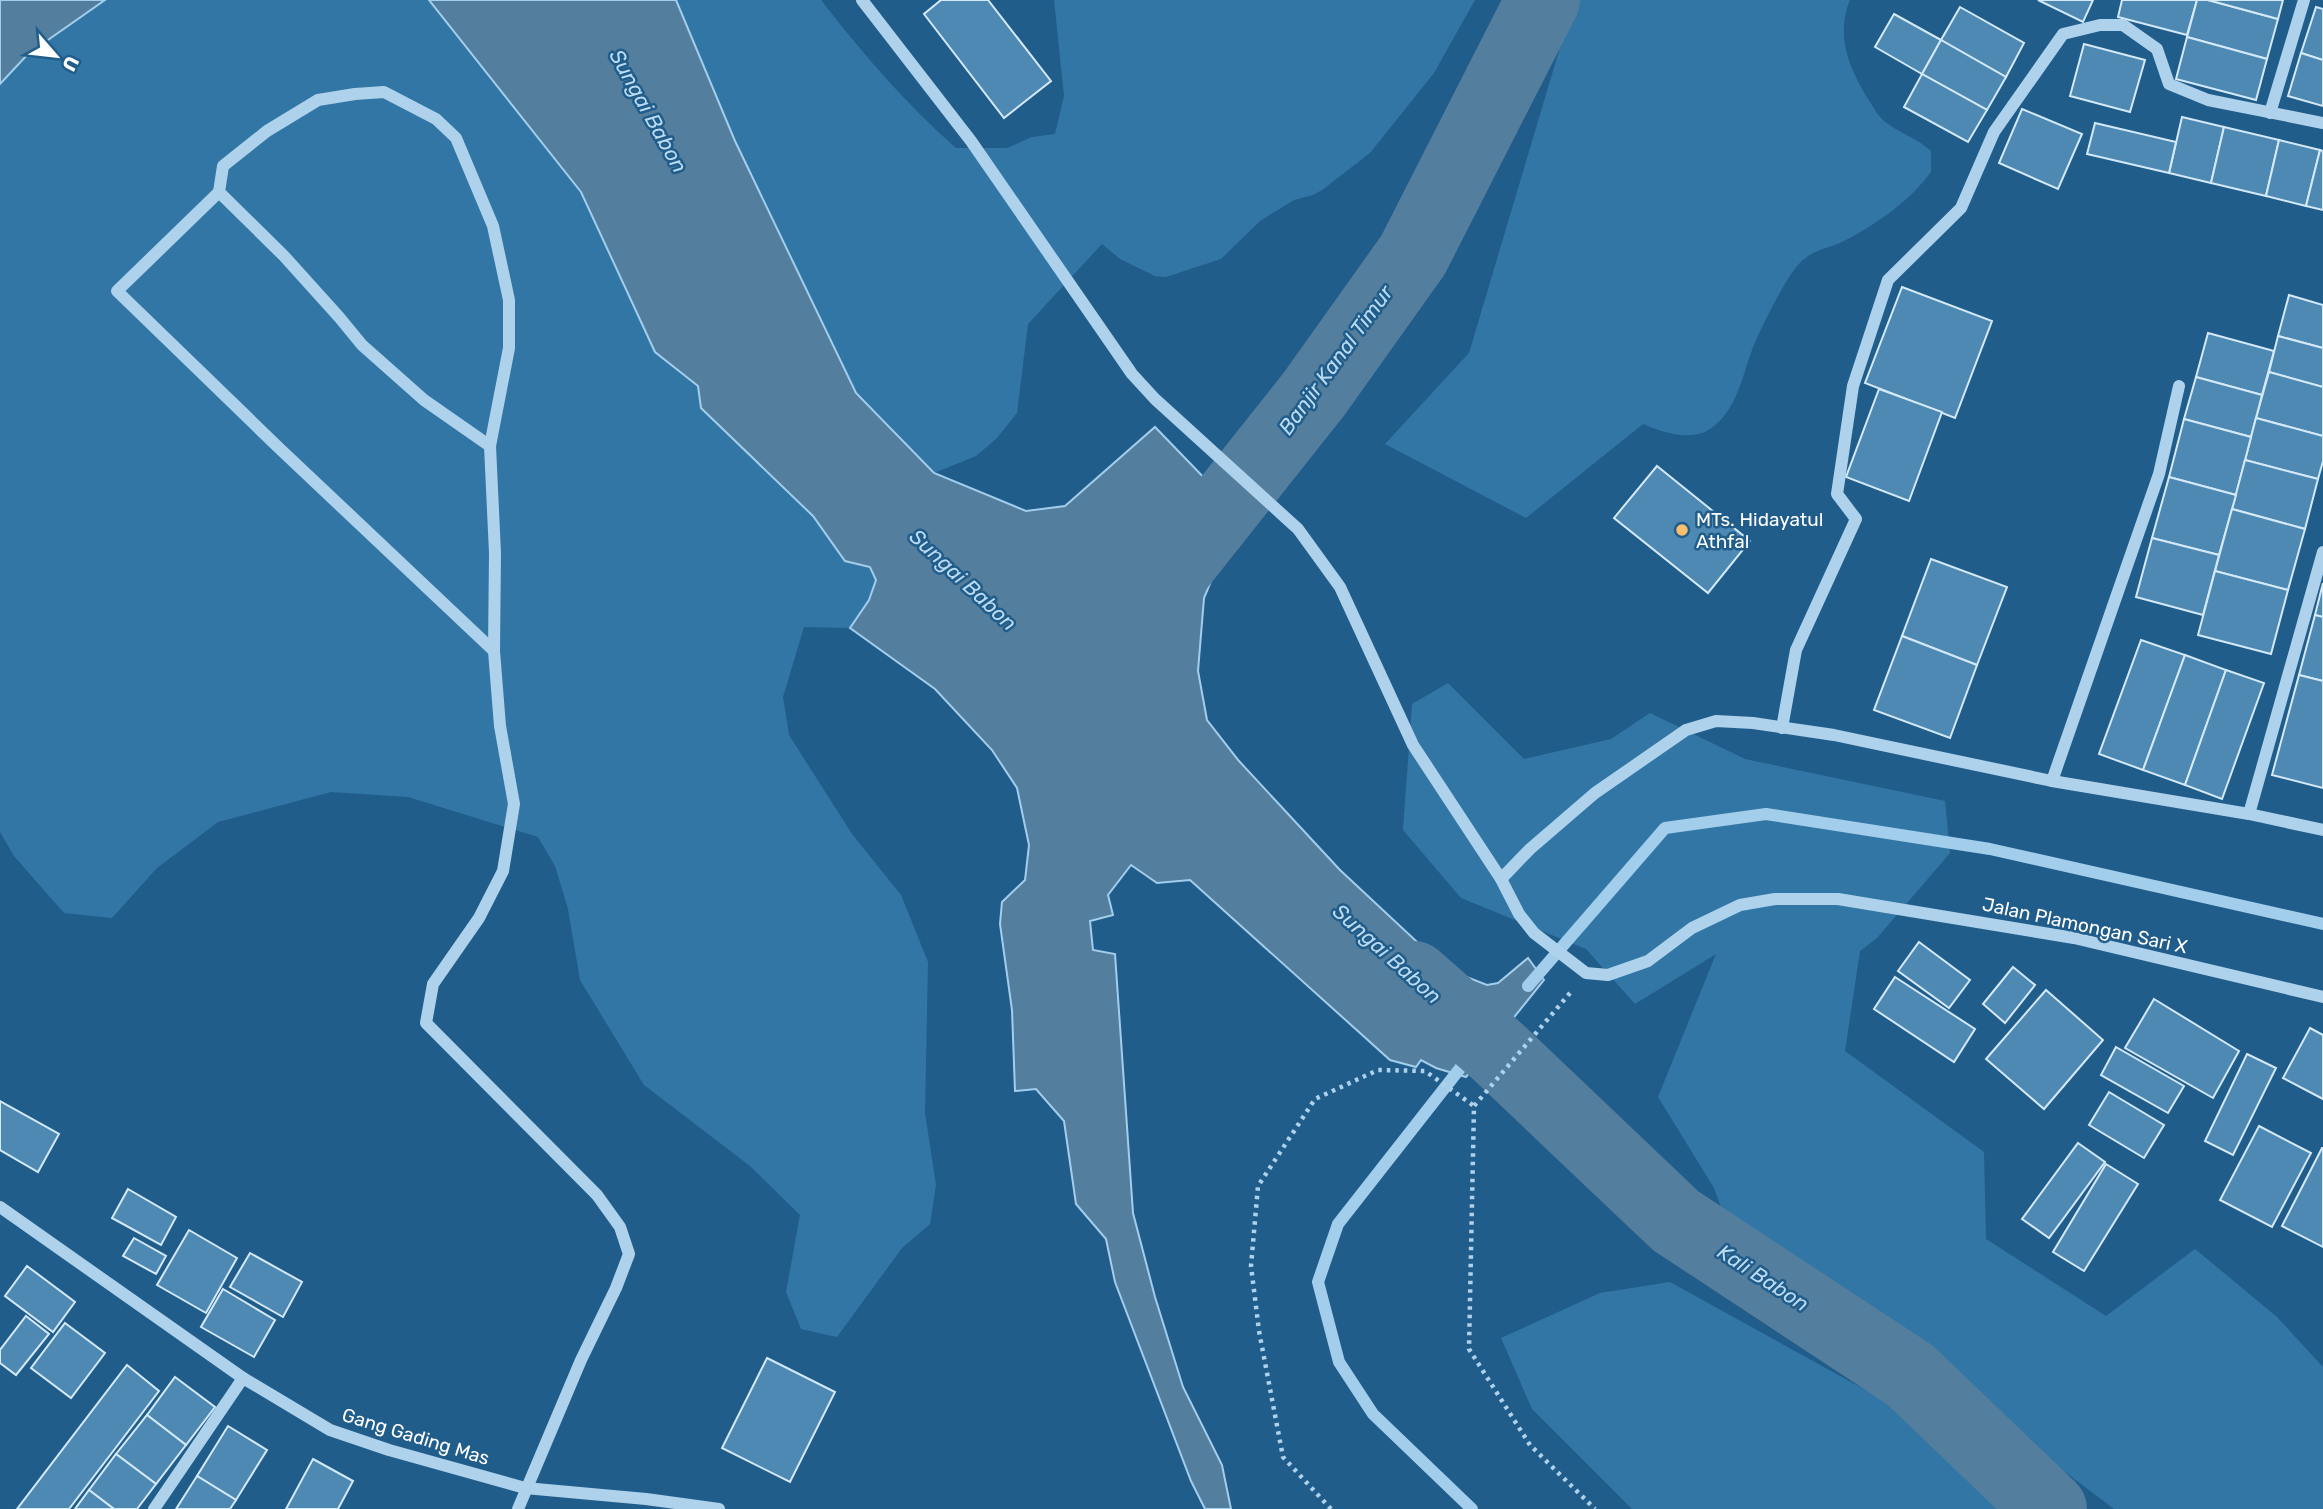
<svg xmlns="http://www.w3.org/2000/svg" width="2323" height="1509" font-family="Rubik,sans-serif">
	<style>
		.green { fill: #3276a6 }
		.water { fill: #547e9d; stroke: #a2ceec; stroke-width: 2 }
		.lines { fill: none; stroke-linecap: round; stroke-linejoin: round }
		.stream { stroke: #a2ceec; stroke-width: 12 }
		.river { stroke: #547e9d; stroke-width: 74 }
		.building { fill: #4e89b4; stroke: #d3e9f8; stroke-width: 2 }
		.path { stroke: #aed2eb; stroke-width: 4.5; stroke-dasharray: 3.5 5; stroke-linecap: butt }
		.minor { stroke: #aed2eb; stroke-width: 12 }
		.poi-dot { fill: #f8bf6f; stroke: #215d8b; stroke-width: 2.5 }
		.labels { text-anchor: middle; stroke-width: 5; stroke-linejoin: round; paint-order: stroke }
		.poi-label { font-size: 19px; fill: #fff; stroke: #215d8b; text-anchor: start }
		.street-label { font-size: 19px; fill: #fff; stroke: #215d8b }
		.water-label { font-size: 21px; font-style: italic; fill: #badbf2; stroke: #215d8b }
	</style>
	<rect width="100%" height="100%" fill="#215d8b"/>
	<g class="green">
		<polygon points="105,0 429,0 581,192 655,352 698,386 701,408 813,516 845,561 870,567 876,580 869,600 850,628 804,627 783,697 789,735 852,834 901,895 928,962 925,1113 936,1185 930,1224 902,1248 837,1337 801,1329 786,1292 800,1215 750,1166 644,1085 580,980 568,909 555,866 538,837 408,797 331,792 218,822 157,868 112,918 64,913 14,856 0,832 0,84 28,54"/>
		<path d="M676 0H821C862 53 906 104 956 148H1007L1032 137 1055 134 1064 96 1054 0H1475L1434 73 1370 153 1322 190 1313 195 1294 200 1260 221 1221 259 1166 277 1155 276 1120 259 1102 244 1028 324 1017 413 996 439 976 456 934 473 856 393 735 141Z"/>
		<path d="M1548 0H1850C1835 35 1849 68 1868 99 1873 106 1877 115 1884 121 1899 133 1917 138 1931 151V172C1909 201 1881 221 1848 239 1826 251 1811 247 1794 270 1782 286 1759 331 1752 350 1742 377 1737 408 1714 426 1694 443 1664 433 1643 424L1526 518 1385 444 1469 353 1564 34Z"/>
		<polygon points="1448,683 1524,759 1611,739 1650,713 1745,759 1945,801 1950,853 1877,938 1860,951 1845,1051 1984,1152 1986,1239 2106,1316 2195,1249 2277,1317 2323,1367 2323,1509 2114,1509 1966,1397 1924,1360 1738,1253 1714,1188 1658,1097 1716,954 1635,1004 1586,949 1461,898 1403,830 1412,704"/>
		<polygon points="1670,1282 1889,1403 2002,1509 1632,1509 1532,1409 1501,1338 1600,1293"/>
	</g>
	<g class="water">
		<polygon points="0,0 105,0 28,54 0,84"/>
		<polygon points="429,0 676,0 735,141 856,393 934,473 1026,511 1065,506 1155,427 1239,514 1204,598 1198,671 1207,720 1239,761 1340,870 1446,969 1487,985 1498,983 1528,958 1544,980 1466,1077 1436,1068 1421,1060 1416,1067 1390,1060 1190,880 1157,883 1131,865 1108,895 1113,915 1090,921 1093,950 1115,954 1133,1213 1155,1297 1183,1387 1222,1465 1231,1509 1205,1509 1191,1481 1115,1282 1106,1239 1076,1204 1064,1121 1036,1089 1015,1091 1012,1010 1000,924 1002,902 1025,880 1029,845 1017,788 992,750 935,689 850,628 869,600 876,580 870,567 845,561 813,516 701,408 698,386 655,352 581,192"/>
	</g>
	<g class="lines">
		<g class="stream">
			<polyline points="1528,986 1665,828 1766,814 1990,849 2323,924"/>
			<polyline points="1465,1062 1338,1224 1318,1282 1339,1362 1373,1414 1472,1509"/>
		</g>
		<g class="river">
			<polyline points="1164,583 1314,394 1413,255 1543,0"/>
			<polyline points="1414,978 1497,1051 1676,1221 1910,1375 2050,1509"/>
		</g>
	</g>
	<g class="building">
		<polygon points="941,0 988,0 1051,81 1004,118 924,14"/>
		<polygon points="2038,0 2093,0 2083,22"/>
		<polygon points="2122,0 2197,0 2187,35 2118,17"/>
		<polygon points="2197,0 2208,0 2278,19 2267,59 2187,37"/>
		<polygon points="2208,0 2283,0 2278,19"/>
		<polygon points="1960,7 2024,43 2006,77 1941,40"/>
		<polygon points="2316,7 2323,9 2323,60 2301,53"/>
		<polygon points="1894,14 1941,40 1922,74 1875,47"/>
		<polygon points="2187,37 2267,59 2256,100 2176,79"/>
		<polygon points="1941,40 2006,77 1987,110 1922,74"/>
		<polygon points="2084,44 2145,60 2130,112 2070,96"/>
		<polygon points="2301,53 2323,60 2323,106 2288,96"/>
		<polygon points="1922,74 1987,110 1968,142 1904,107"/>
		<polygon points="2022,109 2082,134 2058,189 1999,163"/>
		<polygon points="2182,117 2224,127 2211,183 2169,173"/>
		<polygon points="2095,123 2176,142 2169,173 2087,154"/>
		<polygon points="2224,127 2279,140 2266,196 2211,183"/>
		<polygon points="2279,140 2320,150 2306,206 2266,196"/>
		<polygon points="2320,150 2323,151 2323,210 2306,206"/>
		<polygon points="1902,287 1992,321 1955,418 1865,383"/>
		<polygon points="2289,295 2323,305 2323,348 2278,336"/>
		<polygon points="2208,333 2274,351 2262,395 2196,377"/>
		<polygon points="2278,336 2323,348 2323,387 2269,372"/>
		<polygon points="2269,372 2323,387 2323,436 2256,418"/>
		<polygon points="2196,377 2262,395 2251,437 2184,419"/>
		<polygon points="1879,389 1942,412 1909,501 1846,477"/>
		<polygon points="2256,418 2323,436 2323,461 2318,479 2245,460"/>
		<polygon points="2184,419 2251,437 2236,495 2169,477"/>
		<polygon points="2245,460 2318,479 2305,529 2232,509"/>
		<polygon points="1657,466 1750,541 1708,593 1614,518"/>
		<polygon points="2169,477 2236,495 2219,555 2152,538"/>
		<polygon points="2232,509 2305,529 2288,590 2215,571"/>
		<polygon points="2152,538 2219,555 2203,615 2136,597"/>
		<polygon points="1931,559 2007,587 1977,665 1902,636"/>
		<polygon points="2215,571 2288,590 2271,654 2198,635"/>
		<polygon points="2323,583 2323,617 2315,615"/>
		<polygon points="2315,615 2323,617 2323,681 2299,675"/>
		<polygon points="1902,636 1977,665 1950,738 1874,710"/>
		<polygon points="2141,640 2185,655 2143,770 2099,754"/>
		<polygon points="2185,655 2226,670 2185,785 2143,770"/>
		<polygon points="2226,670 2264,683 2222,799 2185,785"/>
		<polygon points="2299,675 2323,681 2323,788 2272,775"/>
		<polygon points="1919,942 1970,980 1949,1008 1898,971"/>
		<polygon points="2013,967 2035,985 2005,1023 1983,1004"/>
		<polygon points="1895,977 1975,1029 1954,1062 1874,1009"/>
		<polygon points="2046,990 2103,1040 2044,1109 1986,1059"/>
		<polygon points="2154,999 2239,1051 2213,1098 2125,1048"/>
		<polygon points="2310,1028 2323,1035 2323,1099 2283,1078"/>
		<polygon points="2116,1047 2184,1086 2168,1113 2101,1075"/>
		<polygon points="2247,1054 2276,1068 2233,1155 2205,1141"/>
		<polygon points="2109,1092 2164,1125 2144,1158 2089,1125"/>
		<polygon points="0,1101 59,1134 38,1172 0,1150"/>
		<polygon points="2259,1126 2311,1153 2272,1227 2220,1200"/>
		<polygon points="2078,1143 2105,1162 2049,1238 2022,1219"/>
		<polygon points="2322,1148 2323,1148 2323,1247 2282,1226"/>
		<polygon points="2106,1164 2138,1184 2084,1271 2053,1252"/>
		<polygon points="128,1189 176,1217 161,1245 112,1218"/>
		<polygon points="189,1230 237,1258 206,1313 157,1285"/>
		<polygon points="134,1238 166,1256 156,1274 123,1256"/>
		<polygon points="250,1253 302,1282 283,1317 230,1287"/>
		<polygon points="27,1266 75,1302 53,1332 5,1296"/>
		<polygon points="223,1289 275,1320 254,1357 201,1327"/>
		<polygon points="26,1316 49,1334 16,1375 0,1363 0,1350"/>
		<polygon points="65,1323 105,1353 71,1398 31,1368"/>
		<polygon points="767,1358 835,1392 790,1482 722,1448"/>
		<polygon points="127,1365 159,1391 69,1509 17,1509"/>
		<polygon points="175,1377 215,1407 186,1445 147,1415"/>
		<polygon points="147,1415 186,1445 156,1484 116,1454"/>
		<polygon points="228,1426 267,1450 236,1500 197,1476"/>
		<polygon points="116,1454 156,1484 137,1509 114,1509 89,1490"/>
		<polygon points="313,1459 353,1481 338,1509 286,1509"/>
		<polygon points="197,1476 236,1500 230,1509 176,1509"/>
		<polygon points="89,1490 114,1509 75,1509"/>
	</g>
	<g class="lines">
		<g class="path">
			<polyline points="1570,993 1474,1106 1469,1349 1530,1445 1595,1509"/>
			<polyline points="1331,1509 1283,1457 1259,1331 1251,1266 1258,1186 1315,1099 1378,1070 1425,1071 1474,1106"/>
		</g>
		<g class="minor">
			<polyline points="862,0 971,141 1132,374 1155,399 1298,529 1340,587 1413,745 1501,879 1519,914 1534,933 1586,973 1608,975 1648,961 1692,928 1740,905 1775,899 1838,899 2074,938 2323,997"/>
			<polyline points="2270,113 2304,0"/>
			<polyline points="219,192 117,291 279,448 494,651"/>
			<polyline points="490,446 424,400 362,345 339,317 284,256 219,192 223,166 267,131 318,100 355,94 384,92 436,119 456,138 493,226 509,300 509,348 490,446 495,553 494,651 500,726 514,804 503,871 479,918 433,984 426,1023 597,1195 620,1227 629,1254 616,1288 581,1360 518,1509"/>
			<polyline points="1782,728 1796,650 1856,519 1837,494 1853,386 1888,280 1961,208 1994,132 2063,34 2100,25 2123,25 2157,49 2169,84 2208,100 2323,123"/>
			<polyline points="2052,781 2159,474 2179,386"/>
			<polyline points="2249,814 2323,552"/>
			<polyline points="1501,879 1530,849 1595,793 1686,730 1716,721 1753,723 1834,735 2052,781 2249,814 2323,830"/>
			<polyline points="0,1207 243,1378 330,1430 389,1450 525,1488 646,1499 719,1509"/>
			<polyline points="154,1509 243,1378"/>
		</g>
	</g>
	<circle class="poi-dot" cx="1682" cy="530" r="7"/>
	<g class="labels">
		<g class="poi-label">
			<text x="1696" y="526">MTs. Hidayatul<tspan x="1696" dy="22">Athfal</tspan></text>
		</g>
		<g class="street-label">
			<text transform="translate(2085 925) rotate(12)" y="7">Jalan Plamongan Sari X</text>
			<text transform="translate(416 1436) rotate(17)" y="7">Gang Gading Mas</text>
		</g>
		<g class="water-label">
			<text transform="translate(648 111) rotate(61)" y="7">Sungai Babon</text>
			<text transform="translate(1336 360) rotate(-54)" y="7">Banjir Kanal Timur</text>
			<text transform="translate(963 580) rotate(43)" y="7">Sungai Babon</text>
			<text transform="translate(1387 954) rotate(42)" y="7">Sungai Babon</text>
			<text transform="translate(1763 1278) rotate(33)" y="7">Kali Babon</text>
		</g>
	</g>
	<g transform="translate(56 56) rotate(118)" stroke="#215d8b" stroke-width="5" paint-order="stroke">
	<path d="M0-5L12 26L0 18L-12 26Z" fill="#ffffff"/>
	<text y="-10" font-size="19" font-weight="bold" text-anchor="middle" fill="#ffffff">U</text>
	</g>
</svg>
